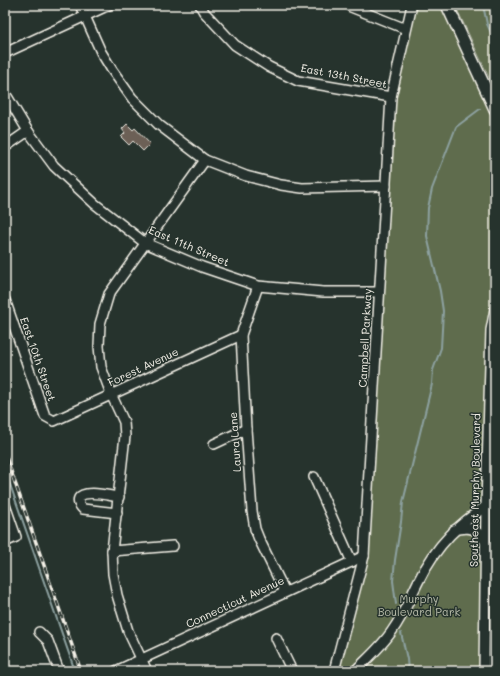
<svg xmlns="http://www.w3.org/2000/svg" width="500" height="676" font-family="Mali,sans-serif">
	<style>
		.built { fill: #3b413a }
		.green { fill: #5e6c4e; stroke: #a9ae9b }
		.lines { fill: none; stroke-linecap: round; stroke-linejoin: round }
		.stream { stroke: #8da1a0; stroke-width: 2 }
		.building { fill: #6c6157; stroke: #f4f1e8 }
		.minor-casing { stroke: #f4f1e8; stroke-width: 12 }
		.major-casing { stroke: #f4f1e8; stroke-width: 14 }
		.minor { stroke: #26332d; stroke-width: 9 }
		.major { stroke: #26332d; stroke-width: 11 }
		.rail-casing { stroke: #f4f1e8; stroke-width: 3.5 }
		.rail { stroke: #26332d; stroke-width: 2; stroke-dasharray: 6; stroke-linecap: butt }
		.labels { text-anchor: middle; stroke-width: 3; stroke-linejoin: round; paint-order: stroke }
		.street-label { font-size: 11px; fill: #f4f1e8; stroke: #26332d }
		.park-label { font-size: 11px; fill: #b8bcaa; stroke: #26332d }
	</style>
	<rect width="100%" height="100%" fill="#26332d"/>
	<filter id="ink" filterUnits="userSpaceOnUse"><feTurbulence type="fractalNoise" baseFrequency=".025" numOctaves="2"/><feDisplacementMap in="SourceGraphic" scale="8" xChannelSelector="R" yChannelSelector="G"/><feConvolveMatrix kernelMatrix="1 2 1 2 8 2 1 2 1" color-interpolation-filters="sRGB"/></filter>
	<g filter="url(#ink)">
		<polygon class="built" points="495,519 495,642 488,645 489,586 494,552"/>
		<g class="green">
			<polygon points="412,5 445,5 495,123 495,309 484,671 334,671 364,556 391,97"/>
			<polygon points="455,5 495,5 495,90"/>
		</g>
		<g class="lines">
			<g class="stream">
				<polyline points="483,5 487,24 495,41"/>
				<polyline points="5,470 75,671"/>
				<polyline points="396,604 393,581 395,560 401,522 403,502 432,384 433,370 441,348 443,311 440,291 427,236 428,208 432,189 456,127 480,109"/>
				<polyline points="401,633 407,659 408,671"/>
			</g>
		</g>
		<polygon class="building" points="127,124 133,130 135,128 150,144 143,151 133,141 129,145 121,137 125,133 122,129"/>
		<g class="lines">
			<defs>
				<g id="minor">
					<polyline points="80,5 101,52 112,70 132,98 159,125 205,160 246,176 281,185 302,188 386,186"/>
					<polyline points="200,5 204,12 235,45 269,67 298,81 391,97"/>
					<polyline points="349,5 351,7 406,29"/>
					<polyline points="5,53 109,5"/>
					<polyline points="5,93 28,131 54,166 95,204 145,243 202,267 258,286 323,292 379,292"/>
					<polyline points="5,147 28,131"/>
					<polyline points="258,286 241,335 246,429 252,511 255,529 259,539 285,592"/>
					<polyline points="5,300 45,416 54,421 241,335"/>
					<polyline points="214,444 246,429"/>
					<polyline points="314,477 352,562"/>
					<polyline points="5,505 16,537 5,542"/>
					<path d="M117 513 83 509C80 506 77 502 79 498 84 489 110 496 119 497"/>
					<path d="M454 530C471 526 477 528 486 543"/>
					<polyline points="112,551 173,546"/>
					<polyline points="39,632 48,641 59,671"/>
					<polyline points="276,638 292,671"/>
					<polyline points="116,671 364,556"/>
					<polyline points="147,671 128,631 117,595 113,574 112,551 125,436 124,422 111,394 101,367 99,346 100,324 109,294 205,160"/>
					<polyline points="334,671 364,556 391,97 412,5"/>
					<path d="M355 671C368 658 382 646 392 631 403 616 410 598 418 582 436 545 460 521 495 501"/>
					<polyline points="484,671 486,506 491,330 495,309"/>
				</g>
				<polyline id="major" points="447,5 495,109"/>
			</defs>
			<use href="#minor" class="minor-casing"/>
			<use href="#major" class="major-casing"/>
			<use href="#minor" class="minor"/>
			<use href="#major" class="major"/>
			<defs>
				<polyline id="rail" points="5,454 81,671"/>
			</defs>
			<use href="#rail" class="rail-casing"/>
			<use href="#rail" class="rail"/>
		</g>
	</g>
	<g class="labels">
		<g class="street-label">
			<text transform="translate(344 76) rotate(11)" y="4">East 13th Street</text>
			<text transform="translate(189 246) rotate(23)" y="4">East 11th Street</text>
			<text transform="translate(365 338) rotate(-87)" y="4">Campbell Parkway</text>
			<text transform="translate(38 359) rotate(71)" y="4">East 10th Street</text>
			<text transform="translate(143 367) rotate(-25)" y="4">Forest Avenue</text>
			<text transform="translate(235 442) rotate(-94)" y="4">Laura Lane</text>
			<text transform="translate(475 490) rotate(-89)" y="4">Southeast Murphy Boulevard</text>
			<text transform="translate(235 602) rotate(-25)" y="4">Connecticut Avenue</text>
		</g>
		<g class="park-label">
			<text x="419" y="603">Murphy<tspan x="419" dy="13">Boulevard Park</tspan></text>
		</g>
	</g>
	<rect width="500" height="676" fill="none" stroke="#26332d" stroke-width="20"/>
	<rect x="10" y="10" width="480" height="656" fill="none" stroke="#f4f1e8" stroke-width="1.5" filter="url(#ink)"/>
</svg>
